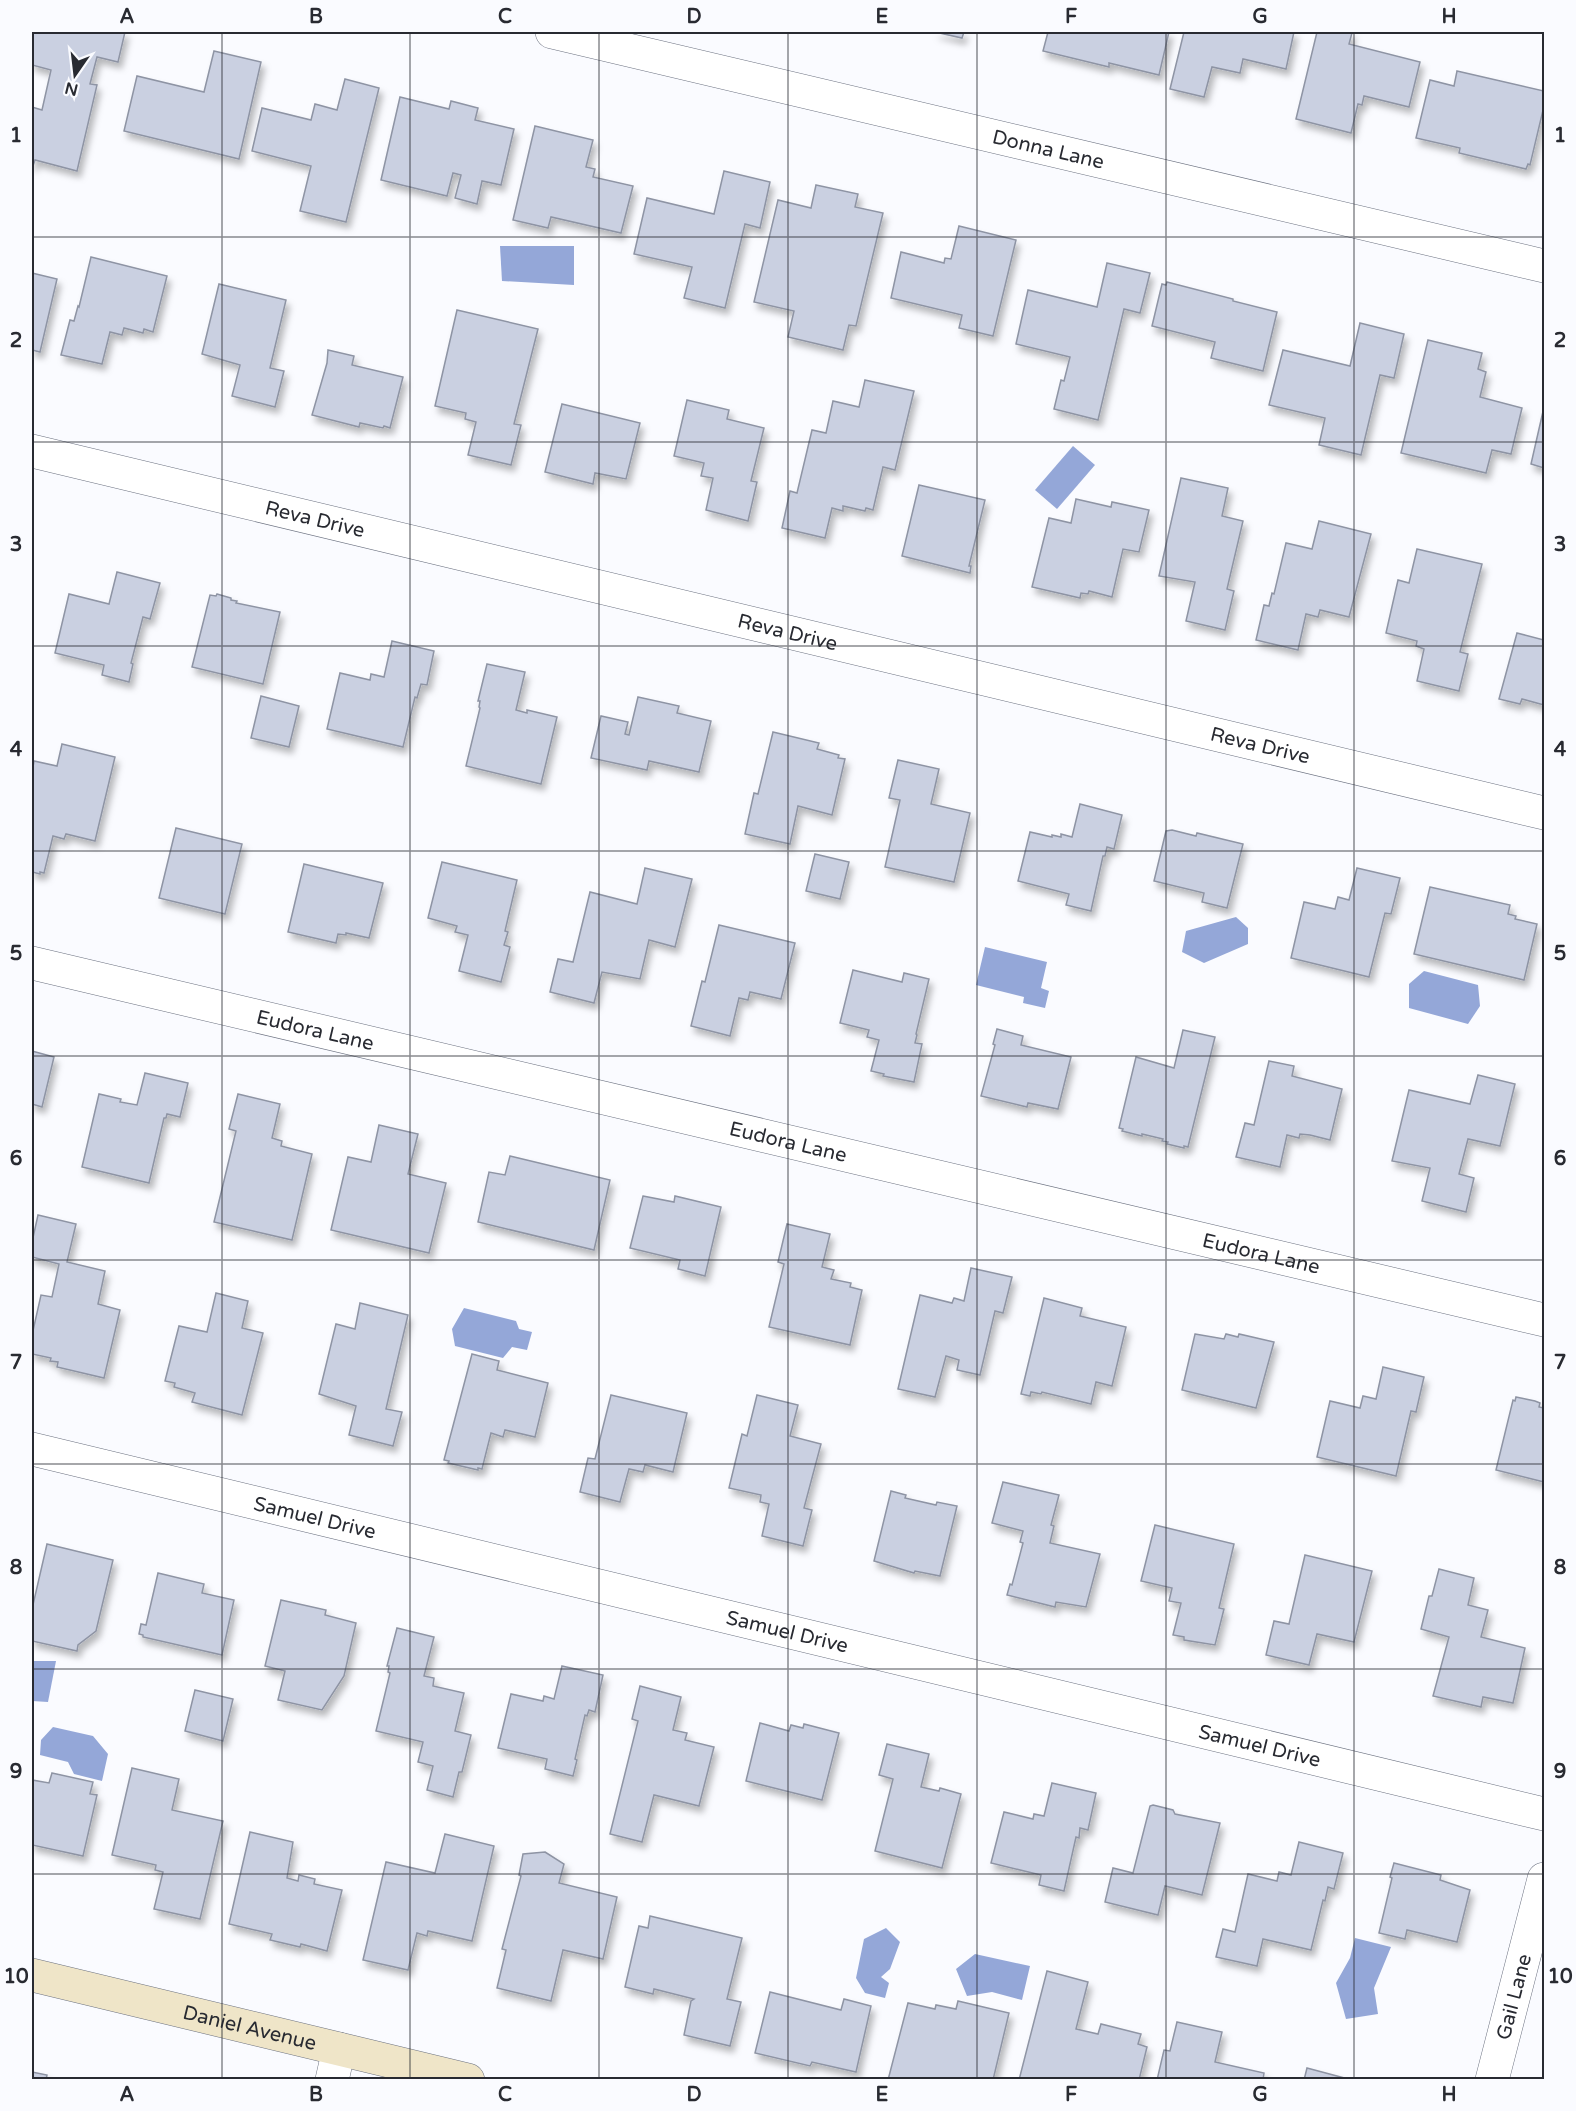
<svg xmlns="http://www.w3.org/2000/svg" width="1576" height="2111" font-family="'Varela Round',sans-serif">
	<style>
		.water { fill: #94a7d8 }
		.building { fill: #cad0e1; stroke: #8e94a4; stroke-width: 1.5; filter: url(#shadow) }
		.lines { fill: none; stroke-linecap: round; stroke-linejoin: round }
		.street-casing { stroke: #6c7281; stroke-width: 34 }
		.secondary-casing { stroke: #6c7281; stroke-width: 34 }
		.street { stroke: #fff; stroke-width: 33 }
		.secondary { stroke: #efe5c8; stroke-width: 33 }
		.grid { fill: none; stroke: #282a31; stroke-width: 1.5; stroke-opacity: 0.55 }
		.labels { text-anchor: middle; stroke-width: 4.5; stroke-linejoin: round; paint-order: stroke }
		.street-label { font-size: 20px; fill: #282a31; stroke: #fafbff }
		.neatline { fill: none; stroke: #282a31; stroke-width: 2 }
		.grid-label { font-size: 20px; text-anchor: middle; font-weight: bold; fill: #282a31 }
	</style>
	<defs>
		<filter id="shadow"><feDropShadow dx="3.5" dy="6" stdDeviation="3" flood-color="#0004"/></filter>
	</defs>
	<rect width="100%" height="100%" fill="#fafbff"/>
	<g class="water">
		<polygon points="500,246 574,246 574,285 502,281"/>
		<polygon points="1073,446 1095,465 1057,509 1035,490"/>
		<polygon points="1236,917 1248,928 1248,944 1204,963 1182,952 1186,931"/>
		<polygon points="985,947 1047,962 1041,988 1049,991 1045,1008 1023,1003 1024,997 976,985"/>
		<polygon points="1424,971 1478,985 1480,1006 1468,1024 1409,1008 1409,984"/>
		<polygon points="464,1308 516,1321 519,1329 532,1332 527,1350 512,1347 503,1358 455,1346 452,1329"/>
		<polygon points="32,1661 56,1661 48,1702 32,1701"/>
		<polygon points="53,1727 93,1736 108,1754 102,1781 74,1774 68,1762 40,1755 41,1740"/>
		<polygon points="886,1928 900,1942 890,1969 881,1977 889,1983 885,1998 865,1993 856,1978 864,1939"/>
		<polygon points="1355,1938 1391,1947 1374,1988 1378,2014 1346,2019 1336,1983 1350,1958"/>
		<polygon points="975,1954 1030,1966 1022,2000 992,1992 967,1996 956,1969"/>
	</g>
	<g class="building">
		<polygon points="32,32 125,32 118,62 97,57 90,84 97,85 77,171 35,160 33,166 32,165 32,107 42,110 51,70 32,65"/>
		<polygon points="935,32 964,32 962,38"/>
		<polygon points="1048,32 1169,32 1159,75 1109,63 1109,67 1043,51"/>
		<polygon points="1184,32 1294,32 1286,69 1243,59 1240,73 1212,67 1204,97 1170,89"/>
		<polygon points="1317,32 1352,33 1349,44 1420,62 1409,107 1364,96 1362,105 1358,104 1351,133 1296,119"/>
		<polygon points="214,51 261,62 239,159 124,131 137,76 204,92"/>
		<polygon points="1457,71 1544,91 1544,106 1530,165 1528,164 1526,169 1459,153 1460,148 1416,138 1430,80 1454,86"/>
		<polygon points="345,79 379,88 346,222 300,211 311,166 252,151 262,108 311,120 315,104 337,110"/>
		<polygon points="400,97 449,109 451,101 478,108 475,120 514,129 501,185 482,181 477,204 455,198 461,175 453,173 447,196 381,180"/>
		<polygon points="535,126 593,140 586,167 595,169 593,177 633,186 621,233 551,217 548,228 513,220"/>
		<polygon points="724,171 770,182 760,228 745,224 725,308 684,298 692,267 634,254 647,198 714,214"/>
		<polygon points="816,185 858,194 855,207 883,213 856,326 849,325 843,350 788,337 794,311 754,302 778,200 811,208"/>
		<polygon points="959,226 1016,240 993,336 959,328 962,315 891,298 901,252 944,263 945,258 951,259"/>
		<polygon points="91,257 167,276 153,332 144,329 143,333 124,328 122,335 110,332 102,364 61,355 70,320 74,321 78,306 79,307"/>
		<polygon points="1107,263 1150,273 1140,313 1124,309 1098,420 1054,409 1061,380 1064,381 1070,357 1016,344 1028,290 1097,307"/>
		<polygon points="32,273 57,279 40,352 32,350"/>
		<polygon points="1167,282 1233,299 1233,301 1277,312 1263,371 1211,358 1215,342 1152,326 1162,284 1166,285"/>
		<polygon points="219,284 286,300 270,368 284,371 275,407 232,396 240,365 202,354"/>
		<polygon points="457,310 538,329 514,424 521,425 511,465 468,455 476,422 465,419 466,413 435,406"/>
		<polygon points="1360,323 1404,334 1394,378 1380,375 1361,455 1319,445 1325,418 1269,405 1283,350 1350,366"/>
		<polygon points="1428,340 1482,353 1478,369 1486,372 1480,397 1522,408 1511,454 1492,450 1486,473 1401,453"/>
		<polygon points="328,350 354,356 352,365 403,377 390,428 384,426 383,428 360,423 359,427 312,415 327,363"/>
		<polygon points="865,380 914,391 895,470 883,467 873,510 866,508 865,511 843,506 843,511 832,508 825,538 782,528 790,491 797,493 812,430 826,433 833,401 859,407"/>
		<polygon points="687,400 729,410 727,419 764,428 751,481 757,482 748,521 706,510 713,478 701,476 704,463 674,456"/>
		<polygon points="562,404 640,423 626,479 595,473 593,484 545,472"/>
		<polygon points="1544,407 1544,468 1531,464"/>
		<polygon points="1181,478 1228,488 1222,516 1243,521 1227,589 1234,591 1225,630 1186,621 1195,582 1159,576"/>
		<polygon points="919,485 985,500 969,566 971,566 970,573 902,556"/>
		<polygon points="1076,499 1111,507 1112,502 1149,510 1139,552 1123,549 1112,597 1089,591 1088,594 1081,593 1080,598 1032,587 1049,518 1071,523"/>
		<polygon points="1319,521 1371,534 1349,617 1320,610 1318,617 1306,614 1298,650 1256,640 1264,605 1269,606 1272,593 1274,594 1286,543 1312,549"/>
		<polygon points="1417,549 1482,564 1460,652 1468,654 1459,691 1417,681 1424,649 1416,646 1417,641 1386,633 1398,580 1409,583"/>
		<polygon points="117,572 160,583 150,619 143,617 131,663 133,664 129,682 102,675 104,665 55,653 69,594 109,604"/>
		<polygon points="217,594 231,598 231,600 237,601 236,603 280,612 263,684 192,667 210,595 216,596"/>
		<polygon points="1517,633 1544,640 1544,705 1522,699 1520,704 1499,699"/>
		<polygon points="392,641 434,651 427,685 421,684 417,698 415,697 403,747 327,729 340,673 370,680 371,674 384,677"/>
		<polygon points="487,664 525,672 516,710 527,713 527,710 557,717 541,784 466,766 480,708 479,707 480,701 478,701"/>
		<polygon points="261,696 299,706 289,747 251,738"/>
		<polygon points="638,697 679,706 677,713 711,721 699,772 649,761 647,770 591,758 601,716 628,722 625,734 629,735"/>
		<polygon points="773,732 819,743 817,749 839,755 838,758 845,759 832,815 798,806 790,844 745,834 754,793 758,794"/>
		<polygon points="62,744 115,757 95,841 66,834 64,839 53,836 44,873 40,872 40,874 32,872 32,772 34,761 57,766"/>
		<polygon points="898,760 939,769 931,804 970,813 954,882 885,867 900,800 889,798"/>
		<polygon points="1080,804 1122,815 1114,849 1107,847 1105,856 1103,856 1091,911 1066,905 1069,894 1018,881 1030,832 1052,837 1052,835 1061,837 1061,834 1072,837"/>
		<polygon points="176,828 242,844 225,914 159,898"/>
		<polygon points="1172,830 1196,836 1197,833 1243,844 1227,908 1202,902 1204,893 1154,881 1166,831"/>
		<polygon points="815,854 849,862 840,899 806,891"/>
		<polygon points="442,862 517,880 505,931 508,932 504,945 510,947 501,982 459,971 468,935 455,932 457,926 428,918"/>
		<polygon points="304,864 383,883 369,938 346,933 346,935 338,934 336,943 288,932"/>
		<polygon points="645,868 692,879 675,947 649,940 640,979 602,972 594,1003 550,992 558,959 573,962 590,892 637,904"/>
		<polygon points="1357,868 1400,878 1391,914 1385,913 1369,977 1291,958 1304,902 1335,909 1338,897 1349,900"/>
		<polygon points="1430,887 1510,905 1508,914 1516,916 1515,919 1537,924 1524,980 1414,954"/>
		<polygon points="719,925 795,943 781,999 750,992 748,1000 739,998 730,1036 691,1026 702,981 705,982"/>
		<polygon points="853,970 902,982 904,973 929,979 916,1034 917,1035 915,1043 922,1044 914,1082 883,1076 884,1074 871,1071 879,1040 867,1037 869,1030 840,1023"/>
		<polygon points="997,1029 1023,1036 1021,1045 1071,1057 1058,1109 1028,1103 1027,1107 981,1096 995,1045 993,1044"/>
		<polygon points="1183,1030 1215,1037 1188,1147 1184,1146 1184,1148 1167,1144 1168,1142 1162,1141 1163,1139 1142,1134 1142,1136 1122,1131 1123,1129 1119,1128 1136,1057 1174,1068"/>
		<polygon points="32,1051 54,1057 42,1107 32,1104 32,1106"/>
		<polygon points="1269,1061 1294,1066 1292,1076 1342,1089 1330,1140 1310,1135 1300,1134 1299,1138 1287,1135 1280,1167 1236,1157 1245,1123 1254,1125"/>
		<polygon points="145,1073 188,1083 180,1117 167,1114 166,1118 164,1118 149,1183 82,1167 99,1094 121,1099 120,1102 137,1105"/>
		<polygon points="1478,1075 1515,1084 1500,1146 1468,1139 1459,1174 1474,1178 1466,1212 1422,1201 1430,1168 1392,1161 1409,1090 1470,1104"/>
		<polygon points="238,1094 280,1104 272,1138 282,1141 281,1146 312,1154 292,1240 214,1222 236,1131 229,1129"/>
		<polygon points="379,1125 418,1134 408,1174 446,1183 429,1253 331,1230 348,1157 371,1162"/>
		<polygon points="510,1156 610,1180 594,1250 478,1222 489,1172 505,1175"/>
		<polygon points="643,1196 674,1202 675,1196 721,1207 705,1276 678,1269 680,1260 630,1248"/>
		<polygon points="38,1215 76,1224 67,1262 105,1271 98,1304 120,1310 104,1378 57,1367 58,1362 50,1361 51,1358 32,1354 32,1335 41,1295 52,1297 59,1264 32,1257 32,1242"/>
		<polygon points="787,1224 830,1234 822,1267 834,1270 831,1279 851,1283 850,1287 862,1290 850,1345 769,1327 784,1264 778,1262"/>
		<polygon points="971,1268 1012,1277 1003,1313 995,1311 980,1375 957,1370 959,1360 946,1356 935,1397 898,1389 920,1295 952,1303 954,1298 964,1301"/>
		<polygon points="216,1293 248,1301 242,1328 263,1333 242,1415 192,1402 195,1393 174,1387 175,1383 165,1381 179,1326 207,1332"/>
		<polygon points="1044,1298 1082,1308 1080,1316 1126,1327 1112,1386 1096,1382 1091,1404 1042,1392 1041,1394 1031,1392 1030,1396 1021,1394"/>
		<polygon points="360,1303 408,1315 386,1409 402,1412 393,1446 349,1435 356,1406 319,1394 336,1324 355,1329"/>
		<polygon points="1195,1334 1224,1339 1226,1334 1238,1337 1239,1334 1274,1342 1256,1408 1182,1390"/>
		<polygon points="472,1354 499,1361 497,1370 548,1383 535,1437 505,1430 503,1437 491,1433 482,1469 478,1468 478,1470 448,1463 449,1461 444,1460"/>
		<polygon points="1383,1367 1424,1377 1416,1412 1411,1411 1396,1476 1317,1457 1330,1401 1360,1408 1363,1396 1376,1399"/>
		<polygon points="611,1395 687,1413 673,1472 645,1465 643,1472 629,1469 620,1502 580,1492 588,1458 595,1459"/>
		<polygon points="757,1395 798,1405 790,1436 821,1444 804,1508 812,1510 803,1546 762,1536 769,1504 760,1502 761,1495 729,1488 742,1434 747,1436"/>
		<polygon points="1516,1397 1535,1401 1540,1403 1539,1407 1544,1408 1544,1482 1496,1470 1513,1400 1515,1401"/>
		<polygon points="1003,1482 1059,1495 1051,1525 1054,1526 1050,1543 1100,1554 1086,1607 1056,1602 1055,1607 1007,1595 1010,1584 1012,1585 1023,1543 1020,1542 1023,1531 992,1523"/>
		<polygon points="891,1491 906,1495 905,1498 936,1505 937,1502 957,1506 940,1576 915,1571 914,1573 874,1561"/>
		<polygon points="1155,1525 1234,1544 1219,1608 1224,1609 1215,1645 1184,1640 1184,1637 1173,1635 1181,1603 1169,1601 1172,1588 1141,1581"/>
		<polygon points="47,1544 113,1560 96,1631 78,1645 77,1651 32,1641 32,1609"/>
		<polygon points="1305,1555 1372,1571 1354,1642 1317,1634 1309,1665 1266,1655 1274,1621 1289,1624"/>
		<polygon points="1439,1569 1474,1578 1468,1605 1488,1610 1481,1637 1525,1648 1513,1703 1483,1697 1481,1707 1433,1696 1449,1637 1421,1629 1429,1596 1432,1596"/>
		<polygon points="158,1573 204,1584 202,1593 234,1600 222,1655 143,1637 143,1635 139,1634 141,1624 146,1625"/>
		<polygon points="281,1600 326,1610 325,1615 356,1623 344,1676 322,1710 278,1700 285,1671 265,1666"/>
		<polygon points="397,1628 434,1637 424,1676 434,1678 433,1686 464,1693 455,1731 471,1735 462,1772 459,1772 453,1797 427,1790 433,1766 418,1762 423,1742 376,1731 390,1673 388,1672 389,1666 387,1666"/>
		<polygon points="562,1666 603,1675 595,1712 589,1710 587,1716 585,1715 575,1759 577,1760 573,1776 545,1769 547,1759 498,1748 511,1694 543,1701 544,1696 554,1699"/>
		<polygon points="640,1686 681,1697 673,1730 687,1733 685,1740 714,1747 699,1806 654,1795 642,1842 610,1834 638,1721 632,1719"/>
		<polygon points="195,1690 233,1699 223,1741 185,1731"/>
		<polygon points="760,1723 789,1731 791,1725 803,1728 804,1724 839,1733 822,1800 746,1781"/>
		<polygon points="887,1744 929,1754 921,1787 939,1791 940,1788 961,1794 942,1868 875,1851 893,1779 879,1775"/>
		<polygon points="132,1768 179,1779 172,1810 223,1821 200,1919 154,1909 163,1872 155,1870 156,1865 112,1855"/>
		<polygon points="52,1773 93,1782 90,1794 97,1795 83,1856 32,1845 32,1780 49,1783"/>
		<polygon points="1052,1783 1096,1793 1088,1830 1080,1828 1079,1838 1076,1837 1064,1891 1039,1885 1041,1875 991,1863 1004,1812 1033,1819 1034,1814 1044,1816"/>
		<polygon points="1153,1805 1173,1810 1175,1814 1220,1823 1202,1895 1165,1886 1158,1915 1105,1902 1113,1868 1133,1873 1150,1806"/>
		<polygon points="250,1832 293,1842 287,1878 298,1881 299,1875 315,1879 314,1884 342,1890 327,1951 301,1944 300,1947 270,1940 272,1934 229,1924"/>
		<polygon points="445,1834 494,1846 472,1941 428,1931 427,1936 417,1933 408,1970 363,1960 386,1862 435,1873"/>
		<polygon points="1299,1842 1343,1853 1334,1889 1328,1887 1325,1901 1323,1900 1311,1950 1263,1939 1257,1966 1216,1957 1223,1929 1235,1932 1248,1874 1277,1881 1279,1872 1291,1875"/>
		<polygon points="545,1852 564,1864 559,1883 617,1897 603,1959 563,1950 551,2001 497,1988 506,1950 502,1949 521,1876 519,1875 523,1854"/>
		<polygon points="1394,1863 1441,1875 1440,1880 1470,1890 1457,1942 1407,1930 1405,1939 1379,1933 1392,1878 1390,1877"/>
		<polygon points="650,1916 742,1938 727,1999 741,2002 730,2046 684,2035 691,2001 694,1999 654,1989 653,1994 625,1987 639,1926 648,1928"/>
		<polygon points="1047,1971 1088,1982 1076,2029 1098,2034 1101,2024 1141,2034 1138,2044 1147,2047 1139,2080 1019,2080"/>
		<polygon points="770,1992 841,2010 844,1999 871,2006 856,2072 812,2062 810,2066 755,2053"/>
		<polygon points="958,2001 1009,2013 993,2080 888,2080 908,2003 935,2009 936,2005 956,2009"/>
		<polygon points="1177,2022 1222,2032 1215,2062 1264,2073 1263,2080 1157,2080 1164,2050 1170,2051"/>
		<polygon points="1307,2068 1352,2080 1304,2080"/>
		<polygon points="32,2072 47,2075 46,2080 32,2080"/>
	</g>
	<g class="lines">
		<defs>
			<g id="street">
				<path id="s1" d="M552 32 1544 266"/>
				<path id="s2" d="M32 451 1544 813"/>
				<path id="s3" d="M32 963 1544 1320"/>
				<path id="s4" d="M32 1449 1544 1814"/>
				<polyline points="332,2080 339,2049"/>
				<path id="s5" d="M1492 2080 1544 1879"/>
			</g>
			<g id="secondary">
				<path id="s6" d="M32 1975 468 2080"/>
			</g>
		</defs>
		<use href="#street" class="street-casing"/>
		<use href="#secondary" class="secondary-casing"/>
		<use href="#street" class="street"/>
		<use href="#secondary" class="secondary"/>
	</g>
	<path class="grid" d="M222 32V2080M410 32V2080M599 32V2080M788 32V2080M977 32V2080M1166 32V2080M1354 32V2080M32 237H1544M32 442H1544M32 646H1544M32 851H1544M32 1056H1544M32 1260H1544M32 1464H1544M32 1669H1544M32 1874H1544"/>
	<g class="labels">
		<g class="street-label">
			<text dy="7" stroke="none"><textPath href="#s1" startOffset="510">Donna Lane</textPath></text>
			<text dy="7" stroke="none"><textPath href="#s2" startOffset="291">Reva Drive</textPath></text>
			<text dy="7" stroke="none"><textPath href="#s2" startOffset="777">Reva Drive</textPath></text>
			<text dy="7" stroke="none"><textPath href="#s2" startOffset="1263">Reva Drive</textPath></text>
			<text dy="7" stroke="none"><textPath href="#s3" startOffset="291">Eudora Lane</textPath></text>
			<text dy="7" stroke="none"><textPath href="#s3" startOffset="777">Eudora Lane</textPath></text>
			<text dy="7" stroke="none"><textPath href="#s3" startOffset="1263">Eudora Lane</textPath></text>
			<text dy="7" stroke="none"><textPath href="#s4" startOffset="291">Samuel Drive</textPath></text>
			<text dy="7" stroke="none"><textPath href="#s4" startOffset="777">Samuel Drive</textPath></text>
			<text dy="7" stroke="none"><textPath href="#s4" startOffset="1263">Samuel Drive</textPath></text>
			<text dy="7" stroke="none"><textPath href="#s5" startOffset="86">Gail Lane</textPath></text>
			<text dy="7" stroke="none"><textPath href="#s6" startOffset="224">Daniel Avenue</textPath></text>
		</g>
	</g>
	<rect width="1576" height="2111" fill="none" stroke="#fafbff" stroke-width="66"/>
	<g transform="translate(75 75) rotate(194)" stroke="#fafbff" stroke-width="4.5" paint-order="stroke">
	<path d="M0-4.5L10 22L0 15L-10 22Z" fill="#282a31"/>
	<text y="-9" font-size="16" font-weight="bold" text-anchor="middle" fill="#282a31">N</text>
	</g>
	<rect x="33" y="33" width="1510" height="2045" class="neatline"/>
	<g class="grid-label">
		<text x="127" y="23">A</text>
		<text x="316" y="23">B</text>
		<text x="505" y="23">C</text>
		<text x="694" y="23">D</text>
		<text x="882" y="23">E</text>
		<text x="1071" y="23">F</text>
		<text x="1260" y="23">G</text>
		<text x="1449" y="23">H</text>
		<text x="16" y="142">1</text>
		<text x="1560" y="142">1</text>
		<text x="16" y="347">2</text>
		<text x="1560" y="347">2</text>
		<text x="16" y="551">3</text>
		<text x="1560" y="551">3</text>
		<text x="16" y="756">4</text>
		<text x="1560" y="756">4</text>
		<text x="16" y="960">5</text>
		<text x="1560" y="960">5</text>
		<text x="16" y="1165">6</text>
		<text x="1560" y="1165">6</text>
		<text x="16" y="1369">7</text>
		<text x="1560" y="1369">7</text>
		<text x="16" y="1574">8</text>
		<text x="1560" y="1574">8</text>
		<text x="16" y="1778">9</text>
		<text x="1560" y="1778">9</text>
		<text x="16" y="1983">10</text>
		<text x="1560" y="1983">10</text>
		<text x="127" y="2101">A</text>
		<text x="316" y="2101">B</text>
		<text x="505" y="2101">C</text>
		<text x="694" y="2101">D</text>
		<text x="882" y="2101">E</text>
		<text x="1071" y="2101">F</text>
		<text x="1260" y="2101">G</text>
		<text x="1449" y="2101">H</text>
	</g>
</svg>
